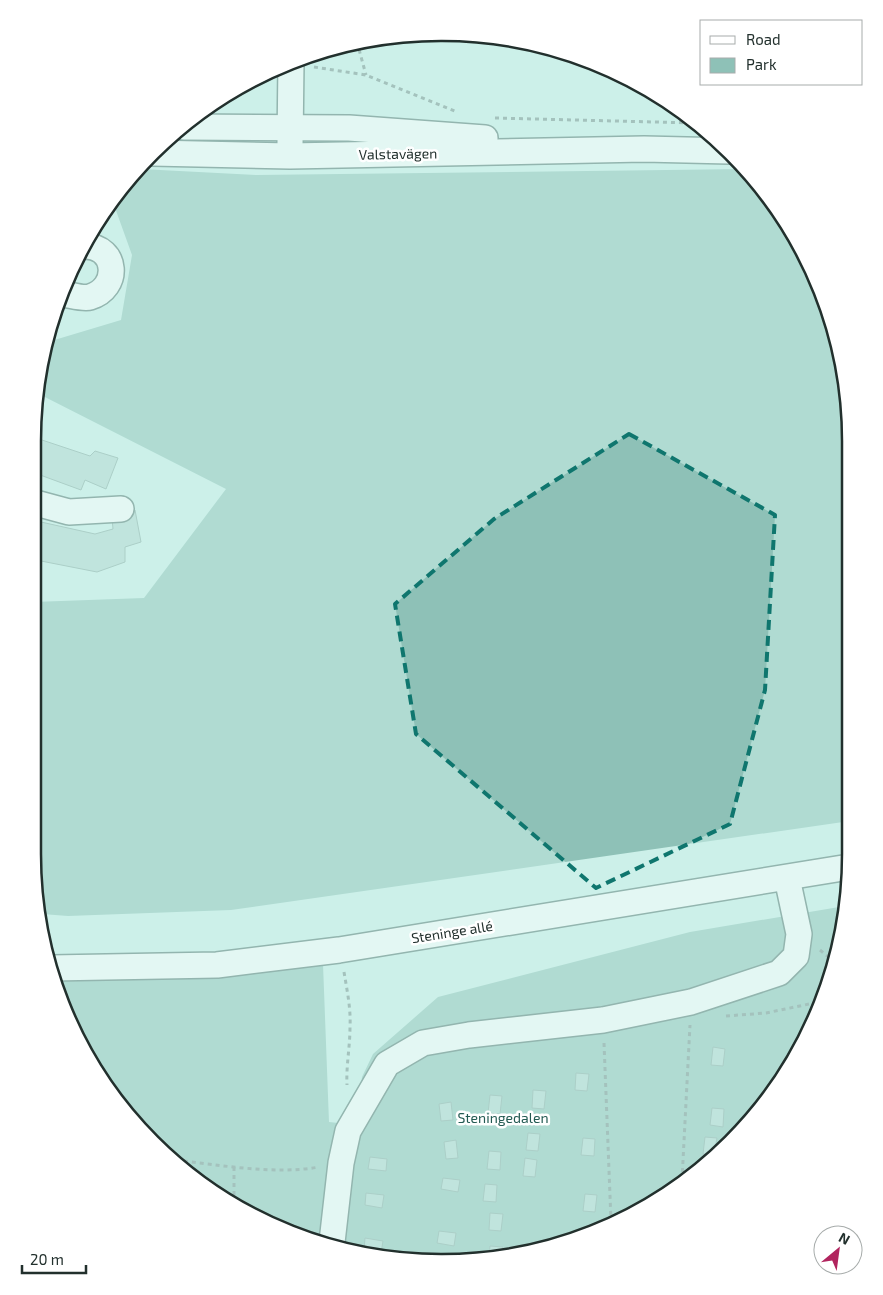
<svg xmlns="http://www.w3.org/2000/svg" width="883" height="1295" font-family="'Exo 2',sans-serif">
	<style>
		.green { fill: #8ec1b7 }
		.building { fill: #b2d5ce; stroke: #84a69f }
		.lines { fill: none; stroke-linecap: round; stroke-linejoin: round }
		.minor-casing { stroke: #4e6e68; stroke-width: 28 }
		.path { stroke: #738b87; stroke-width: 3; stroke-dasharray: 4 4; stroke-linecap: butt }
		.minor { stroke: #fff; stroke-width: 25 }
		.marked { fill: none; stroke: #0f766e; stroke-width: 4; stroke-dasharray: 10 6; stroke-linejoin: round }
		.labels { text-anchor: middle; stroke-width: 5; stroke-linejoin: round; paint-order: stroke }
		.street-label { font-size: 14px; fill: #22302d; stroke: #fff }
		.park-label { font-size: 14px; fill: #235a52; stroke: #fff }
		.rim { fill: none; stroke: #22302d; stroke-width: 2.5 }
	</style>
	<rect width="100%" height="100%" fill="#ccf0e9"/>
	<g class="green">
		<polygon points="141,169 256,175 745,169 781,214 819,285 843,361 850,442 850,821 231,910 68,916 42,914 32,853 33,602 144,598 226,489 37,393 39,380 51,341 121,320 132,255 114,205"/>
		<polygon points="845,906 843,933 808,1035 731,1143 646,1208 522,1255 414,1262 285,1231 192,1178 102,1081 54,985 52,974 222,977 323,964 329,1122 357,1125 362,1077 373,1054 438,997 690,932"/>
	</g>
	<g class="building">
		<polygon points="74,264 73,279 69,278"/>
		<polygon points="34,431 42,440 90,456 95,451 118,458 106,489 85,480 81,490 32,472"/>
		<polygon points="135,510 141,542 125,547 125,562 97,572 41,561 35,581 32,580 32,520 95,534 113,529 112,518"/>
		<polygon points="713,1047 725,1049 723,1066 711,1065"/>
		<polygon points="576,1073 589,1074 587,1091 575,1090"/>
		<polygon points="533,1090 546,1091 544,1109 532,1108"/>
		<polygon points="490,1095 502,1096 500,1114 488,1113"/>
		<polygon points="451,1102 453,1120 441,1121 439,1104"/>
		<polygon points="712,1108 724,1109 723,1127 710,1125"/>
		<polygon points="528,1133 540,1134 538,1151 526,1150"/>
		<polygon points="705,1137 717,1138 714,1155 703,1154"/>
		<polygon points="583,1138 595,1139 594,1156 581,1155"/>
		<polygon points="456,1140 458,1158 446,1159 444,1142"/>
		<polygon points="489,1151 501,1152 500,1170 487,1169"/>
		<polygon points="370,1157 387,1159 386,1171 368,1169"/>
		<polygon points="525,1158 537,1160 535,1177 523,1176"/>
		<polygon points="443,1178 460,1180 458,1192 441,1189"/>
		<polygon points="485,1184 497,1185 496,1202 483,1201"/>
		<polygon points="366,1193 384,1195 382,1208 365,1205"/>
		<polygon points="585,1194 597,1195 595,1212 583,1211"/>
		<polygon points="490,1213 503,1214 501,1231 489,1230"/>
		<polygon points="439,1231 456,1233 454,1246 437,1243"/>
		<polygon points="365,1238 383,1241 381,1253 364,1250"/>
		<polygon points="490,1246 503,1247 502,1256 489,1257"/>
	</g>
	<g class="lines">
		<defs>
			<g id="minor">
				<polyline points="184,127 349,128 485,138"/>
				<polyline points="290,144 291,62"/>
				<polyline points="152,153 290,156 644,149 729,151"/>
				<path d="M63 294C71 295 83 299 90 297 120 288 118 247 85 246"/>
				<polyline points="32,502 69,512 121,509"/>
				<polyline points="51,968 217,965 339,950 849,867"/>
				<polyline points="332,1242 341,1163 348,1131 387,1064 423,1043 469,1035 603,1020 691,1002 779,973 796,956 799,934 787,878"/>
			</g>
		</defs>
		<use href="#minor" class="minor-casing"/>
		<g class="path">
			<polyline points="357,42 366,75"/>
			<polyline points="314,67 366,75 457,112"/>
			<polyline points="495,118 695,123"/>
			<polyline points="820,950 833,961"/>
			<path d="M344 972C347 990 351 1009 350 1027 350 1047 346 1066 347 1085"/>
			<polyline points="726,1016 766,1013 819,1002"/>
			<polyline points="604,1043 611,1221"/>
			<path d="M176 1160C219 1165 276 1175 319 1167"/>
			<polyline points="234,1167 234,1202"/>
			<polyline points="682,1180 690,1025"/>
		</g>
		<use href="#minor" class="minor"/>
	</g>
	<path d="M0 0H883V1295H0ZM629 434 775 515 765 690 730 824 596 888 416 734 395 604 494 519Z" fill="#ccf0e9" fill-opacity=".55" fill-rule="evenodd"/>
	<path class="marked" d="M629 434 775 515 765 690 730 824 596 888 416 734 395 604 494 519Z"/>
	<g class="labels">
		<g class="street-label">
			<text transform="translate(398 154) rotate(-1)" y="5">Valstavägen</text>
			<text transform="translate(452 932) rotate(-9)" y="5">Steninge allé</text>
		</g>
		<g class="park-label">
			<text x="503" y="1123">Steningedalen</text>
		</g>
	</g>
	<path d="M0 0H883V1295H0ZM441 41H442A400 400 0 0 1 842 441V854A400 400 0 0 1 442 1254H441A400 400 0 0 1 41 854V441A400 400 0 0 1 441 41Z" fill="#fff" fill-rule="evenodd"/>
	<path class="rim" d="M441 41H442A400 400 0 0 1 842 441V854A400 400 0 0 1 442 1254H441A400 400 0 0 1 41 854V441A400 400 0 0 1 441 41Z"/>
	<rect x="700" y="20" width="162" height="65" fill="#ffffff" stroke="#a7acab"/>
	<rect x="710" y="36" width="25" height="8" fill="#ffffff" stroke="#a7acab"/>
	<text x="746" y="45" font-size="15" fill="#22302d">Road</text>
	<rect x="710" y="58" width="25" height="15" fill="#8ec1b7" stroke="#a7acab"/>
	<text x="746" y="70" font-size="15" fill="#22302d">Park</text>
	<g transform="translate(838 1250) rotate(29)"><circle r="24" fill="#ffffff" stroke="#a7acab"/>
	<path d="M0-4L9 19L0 12L-9 19Z" fill="#b1245e"/>
	<text y="-8" font-size="14" font-weight="bold" text-anchor="middle" fill="#22302d">N</text>
	</g>
	<path d="M22 1265v8h64v-8" fill="none" stroke="#22302d" stroke-width="2.5"/>
	<text x="30" y="1265" font-size="15" fill="#22302d" stroke="#ffffff" stroke-width="4" paint-order="stroke">20 m</text>
</svg>
